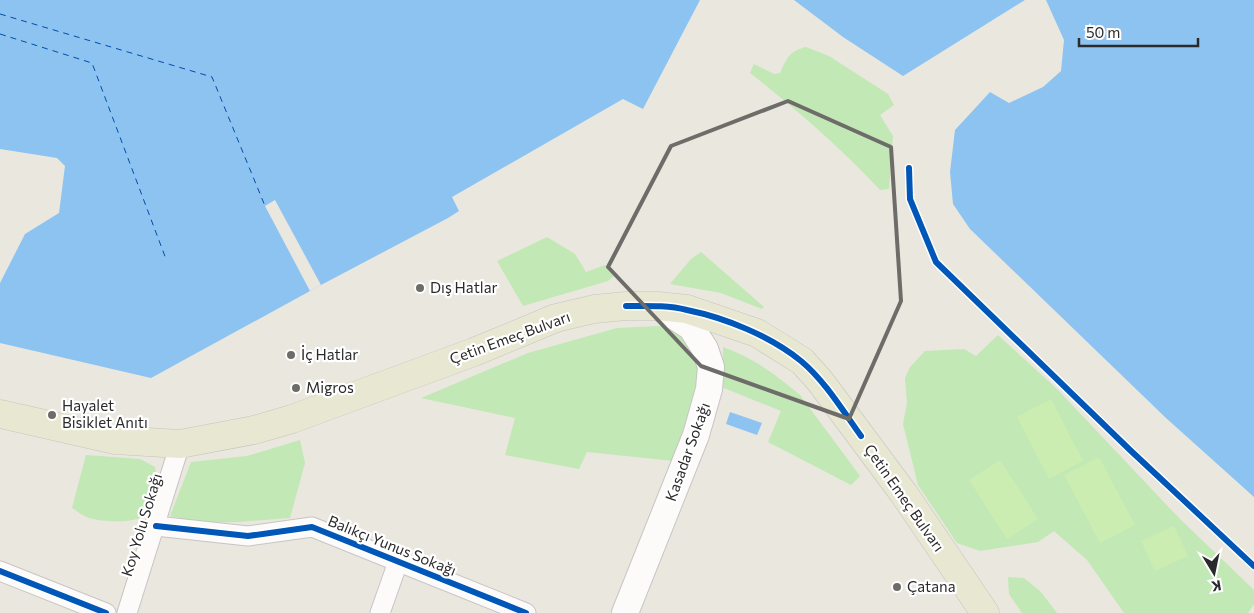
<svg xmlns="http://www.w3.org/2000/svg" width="1254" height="613" font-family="Commissioner,sans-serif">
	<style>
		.green { fill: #c1e8b5 }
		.pitch { fill: #ccedb2 }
		.water { fill: #8cc3f1 }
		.pier { fill: #eae7df }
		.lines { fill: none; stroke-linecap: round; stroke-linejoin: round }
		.ferry { stroke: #014da7; stroke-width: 1; stroke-dasharray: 6 5; stroke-linecap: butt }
		.street-casing { stroke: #c7c5c5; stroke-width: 21 }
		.secondary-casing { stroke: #c7c5c5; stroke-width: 28 }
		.primary-casing { stroke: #c5c4c1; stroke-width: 29 }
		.street { stroke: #fcfbfa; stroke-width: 19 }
		.secondary { stroke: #fcfbfa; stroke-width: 26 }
		.primary { stroke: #e8e7d1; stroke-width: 28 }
		.cycleway-casing { stroke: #fff; stroke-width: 9 }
		.cycleway { stroke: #0057b8; stroke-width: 6 }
		.marked { fill: none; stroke: #6d6c69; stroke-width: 4; stroke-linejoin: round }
		.poi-dot { fill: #6d6c69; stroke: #fff; stroke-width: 2 }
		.labels { text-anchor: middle; stroke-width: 4.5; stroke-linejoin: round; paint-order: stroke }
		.poi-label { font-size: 15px; fill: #2a2a2a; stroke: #fff; text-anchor: start }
		.street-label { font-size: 15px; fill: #2a2a2a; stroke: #fff }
	</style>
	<rect width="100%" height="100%" fill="#eae7df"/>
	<g class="green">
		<path d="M806 47 829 56 888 94 894 105 880 115 893 136 889 189 880 190C840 147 797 110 750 73L754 64 774 74 780 73C787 58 789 51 806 47Z"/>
		<polygon points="547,237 575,254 586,272 605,265 614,276 608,281 523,306 497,261"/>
		<polygon points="701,252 764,307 762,309 721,293 670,284 691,259"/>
		<polygon points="659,326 688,332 702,370 674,461 587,452 579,469 505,455 515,418 421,398 528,353 617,328"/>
		<polygon points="998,335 1057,389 1179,518 1254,590 1254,604 1248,613 1124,613 1087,560 1054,531 1038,542 980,551 957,543 918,485 903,424 907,403 905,378 910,367 925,351 964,349 976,356"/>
		<path d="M723 347C752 357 777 375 800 395L860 476 851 485 768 442 781 411 719 386 723 365Z"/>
		<polygon points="300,440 305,463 290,518 238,522 199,523 170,516 191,462 247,456"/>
		<path d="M86 455 140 459 155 467C157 478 162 494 157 505 148 525 107 523 89 518 83 516 77 511 72 508Z"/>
		<polygon points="1008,577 1024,578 1041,592 1057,613 1022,613 1009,594"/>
	</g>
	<g class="pitch">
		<polygon points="1051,399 1083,461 1049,479 1017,417"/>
		<polygon points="1099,457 1135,525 1100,543 1064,475"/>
		<polygon points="1000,460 1038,519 1007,539 969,480"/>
		<polygon points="1174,526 1188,556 1155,571 1141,541"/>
	</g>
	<g class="water">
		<polygon points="0,0 700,0 643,109 623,99 452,197 459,211 448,218 321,285 151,378 0,343 0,283 25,234 59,213 65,166 57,158 0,149"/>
		<polygon points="794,0 1025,0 903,76 843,37"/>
		<polygon points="1046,0 1254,0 1254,497 1166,418 970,229 953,204 950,172 955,130 990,92 1009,103 1043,87 1061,71 1064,40"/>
		<polygon points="730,412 762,423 757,435 726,424"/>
	</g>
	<polygon class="pier" points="275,200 321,285 310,291 265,206"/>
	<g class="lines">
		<g class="ferry">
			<polyline points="0,14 212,77 265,206"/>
			<polyline points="0,34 92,63 166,259"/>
		</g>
		<defs>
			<g id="street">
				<polyline points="156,526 248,536 312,527 526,613"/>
				<polyline points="0,571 106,613"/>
				<polyline points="127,613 180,444"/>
				<polyline points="380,613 398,562"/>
			</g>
			<polyline id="secondary" points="625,613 696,435 709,389 711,367 705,349 691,327 658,306"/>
			<polyline id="primary" points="0,414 115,440 180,444 254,430 292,419 474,352 556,318 594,309 626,306 658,306 687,309 757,333 802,361 820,381 904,494 985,613"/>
		</defs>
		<use href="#street" class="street-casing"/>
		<use href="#secondary" class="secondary-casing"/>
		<use href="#primary" class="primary-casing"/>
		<use href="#street" class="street"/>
		<use href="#secondary" class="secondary"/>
		<use href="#primary" class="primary"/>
		<defs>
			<g id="cycleway">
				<polyline points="909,168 910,199 936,262 1130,450 1254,566"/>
				<path d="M626 306C646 306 667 305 687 310 726 318 770 336 801 361 825 381 843 411 861 436"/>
				<polyline points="156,526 248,536 312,527 526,613"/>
				<polyline points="0,571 106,613"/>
			</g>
		</defs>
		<use href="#cycleway" class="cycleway-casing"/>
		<use href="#cycleway" class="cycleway"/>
	</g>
	<path class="marked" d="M788 101 891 147 901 301 849 419 701 366 608 267 671 146Z"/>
	<g class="poi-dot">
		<circle cx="420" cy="288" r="5"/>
		<circle cx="291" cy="355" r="5"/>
		<circle cx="296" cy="388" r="5"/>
		<circle cx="52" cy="415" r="5"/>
		<circle cx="897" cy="587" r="5"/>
	</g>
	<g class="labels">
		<g class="poi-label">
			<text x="430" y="293">Dış Hatlar</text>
			<text x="301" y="360">İç Hatlar</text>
			<text x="306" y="393">Migros</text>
			<text x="62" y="411">Hayalet<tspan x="62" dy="17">Bisiklet Anıtı</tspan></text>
			<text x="907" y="592">Çatana</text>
		</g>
		<g class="street-label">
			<text transform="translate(510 338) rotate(-20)" y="5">Çetin Emeç Bulvarı</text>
			<text transform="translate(688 452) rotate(-70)" y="5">Kasadar Sokağı</text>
			<text transform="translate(904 498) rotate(55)" y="5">Çetin Emeç Bulvarı</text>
			<text transform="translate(142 525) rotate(-73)" y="5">Koy Yolu Sokağı</text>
			<text transform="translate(392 546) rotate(22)" y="5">Balıkçı Yunus Sokağı</text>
		</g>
	</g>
	<g transform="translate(1214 573) rotate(170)" stroke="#ffffff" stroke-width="4" paint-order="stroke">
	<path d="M0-4L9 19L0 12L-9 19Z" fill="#2a2a2a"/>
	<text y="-8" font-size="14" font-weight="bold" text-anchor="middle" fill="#2a2a2a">K</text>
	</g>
	<path d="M1079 38v8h119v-8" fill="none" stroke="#2a2a2a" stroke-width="2.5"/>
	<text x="1086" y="38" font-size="15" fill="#2a2a2a" stroke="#ffffff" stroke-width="4" paint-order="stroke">50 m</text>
</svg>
